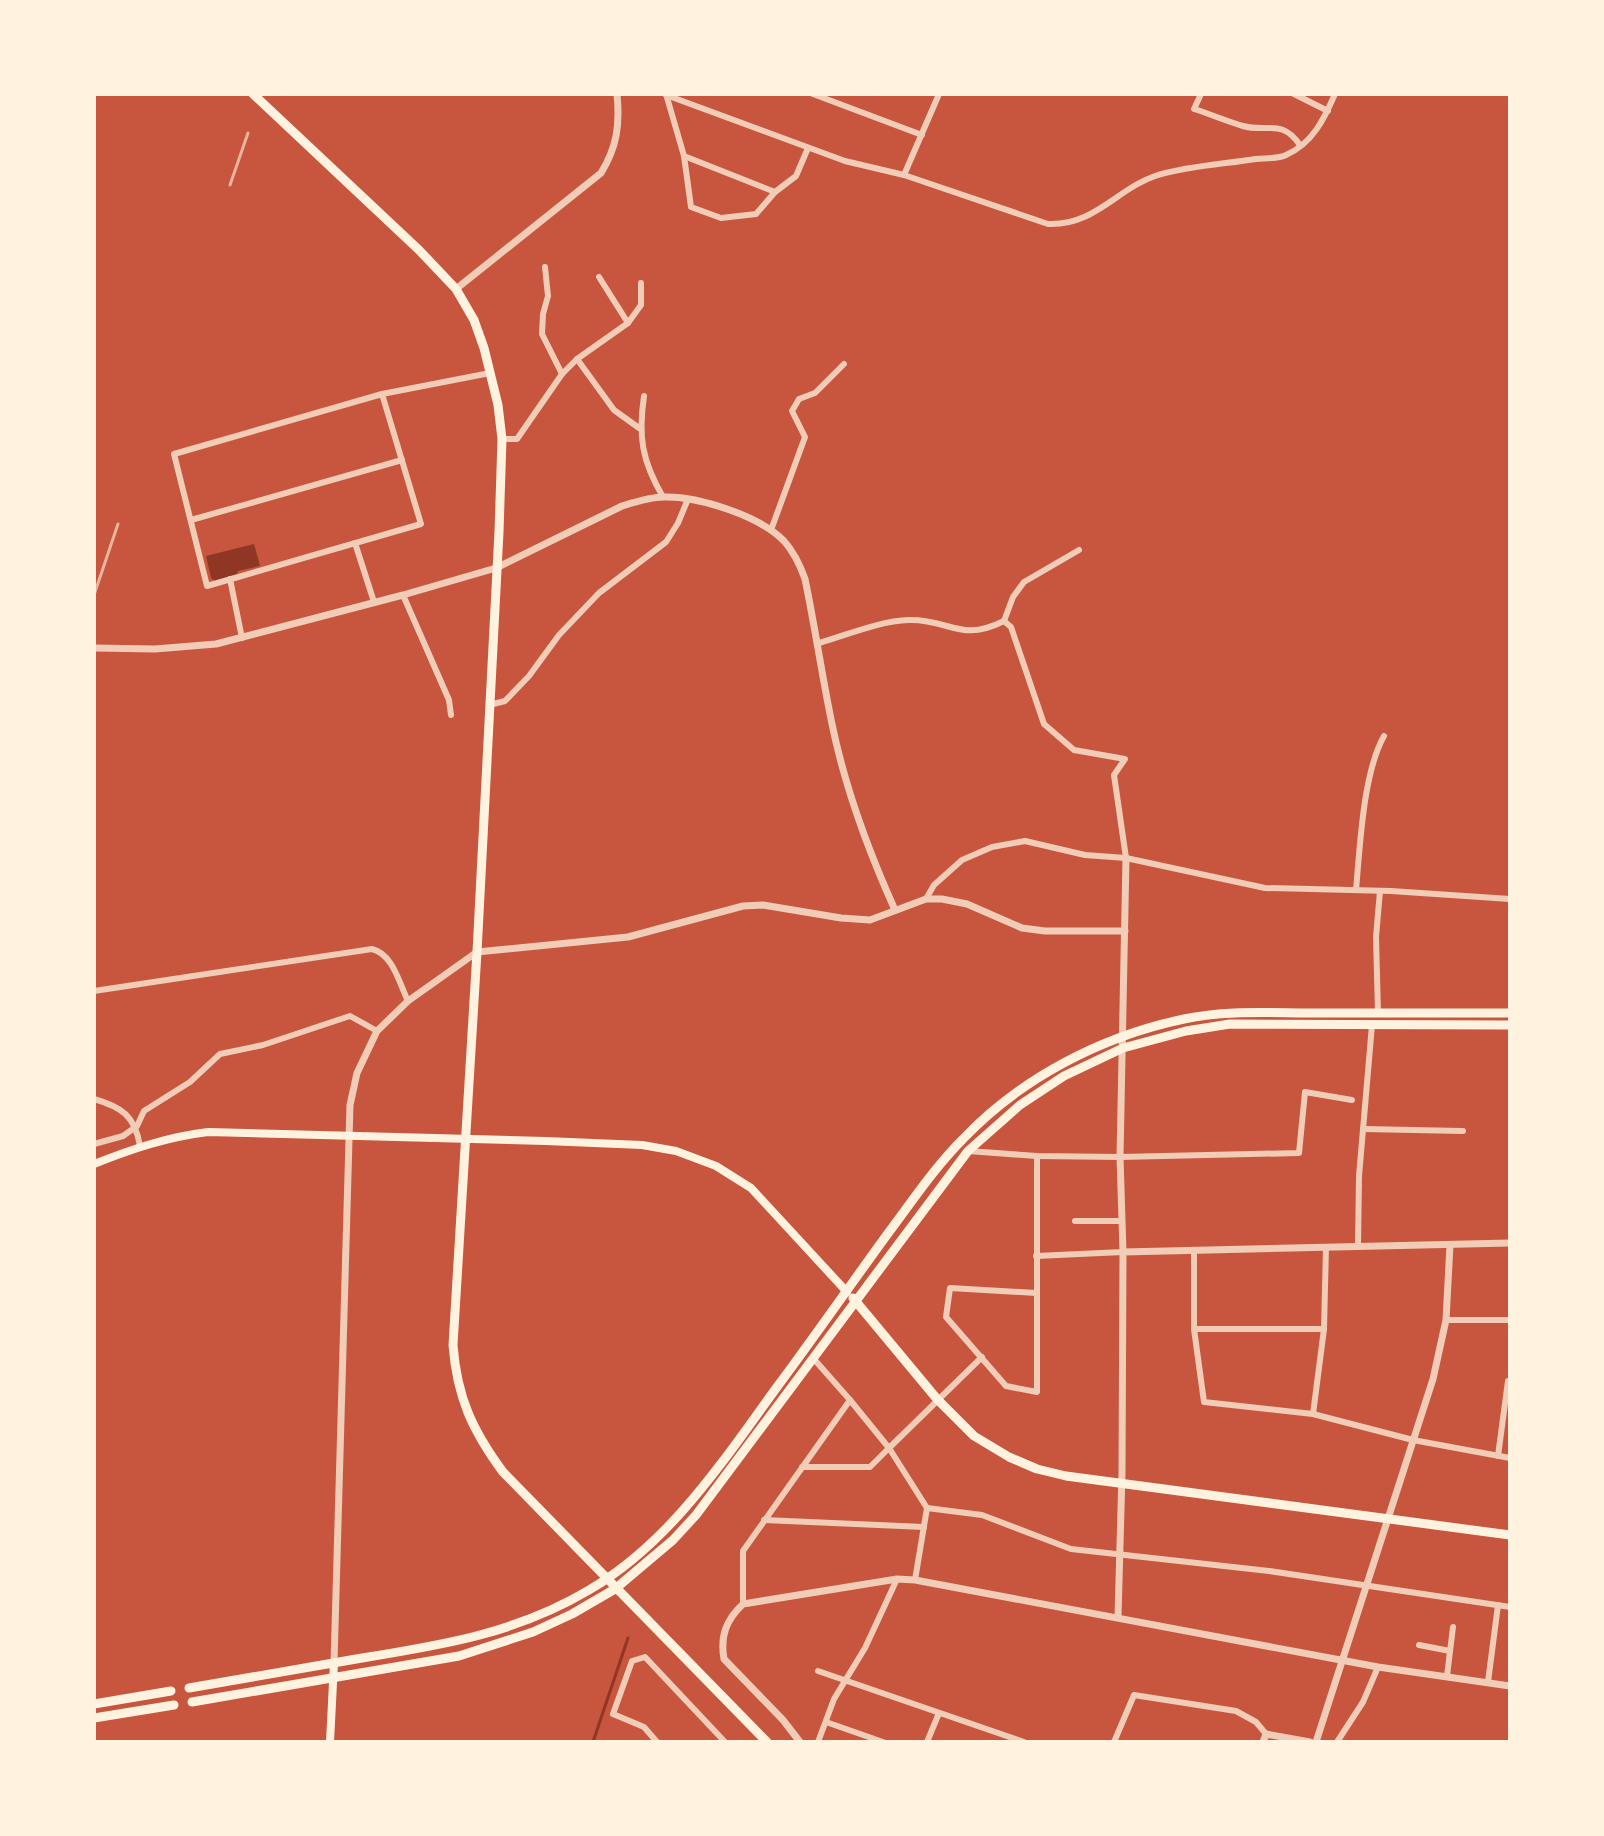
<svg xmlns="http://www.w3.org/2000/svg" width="1604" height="1836" font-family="Karla,sans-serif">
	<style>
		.water { fill: #8f3625 }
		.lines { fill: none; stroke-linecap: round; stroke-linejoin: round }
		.stream { stroke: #8f3625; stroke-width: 3 }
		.minor { stroke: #f1ccb7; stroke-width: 6 }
		.tertiary { stroke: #f1ccb7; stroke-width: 7 }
		.secondary { stroke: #fff3e0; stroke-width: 8 }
		.primary { stroke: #fff3e0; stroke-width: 9 }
		.rail { stroke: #e9b49f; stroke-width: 3 }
	</style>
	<rect width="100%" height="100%" fill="#c8553d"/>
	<polygon class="water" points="254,544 260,566 238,571 237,574 215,581 211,578 206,556"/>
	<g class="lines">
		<polyline class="stream" points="593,1742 628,1638"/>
		<g class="minor">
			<polyline points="666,94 684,156 691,207 721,218 756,214 775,192 796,176 808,148"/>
			<polyline points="813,94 922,135"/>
			<path d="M1201 94 1194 109C1210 114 1226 121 1243 126 1268 133 1281 118 1300 145"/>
			<polyline points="1294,94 1328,111"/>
			<path d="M666 95 845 161 904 175 1048 224C1095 226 1117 188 1158 175 1189 166 1224 164 1256 159 1265 158 1278 159 1286 155 1313 143 1324 119 1335 94"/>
			<polyline points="684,156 775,192"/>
			<polyline points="904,175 939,94"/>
			<polyline points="545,267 548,296 543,314 542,334 562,374"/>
			<polyline points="599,277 628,323"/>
			<polyline points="577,359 614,410 639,428"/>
			<polyline points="382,394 421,524 207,586 174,454 382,394 490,373"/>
			<path d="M644 396C638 437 642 461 663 497"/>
			<polyline points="502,439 517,439 562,374 577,359 628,323 641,305 641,283"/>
			<polyline points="191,520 402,460"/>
			<polyline points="771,530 805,437 792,411 799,399 815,393 844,364"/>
			<polyline points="355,543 374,602"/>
			<polyline points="230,579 242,638"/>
			<polyline points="403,595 449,700 451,715"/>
			<polyline points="1004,621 1011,627 1044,724 1074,750 1125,759 1114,775 1126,858"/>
			<path d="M819 643C847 635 879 621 909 620 950 619 960 643 1004 621L1013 597 1024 582 1079 550"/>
			<polyline points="489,705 505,701 529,676 559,635 599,593 666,542 678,523 688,499"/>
			<path d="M1356 890C1360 847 1363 773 1384 736"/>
			<polyline points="926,899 934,885 962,860 992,847 1025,841 1085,855 1126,858 1265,888 1391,891 1510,899"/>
			<path d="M94 991 372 949C393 954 399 983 408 1001"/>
			<polyline points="1378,1013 1376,937 1380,891"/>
			<path d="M94 1099C122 1107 135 1116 140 1146"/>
			<polyline points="1363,1129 1463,1131"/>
			<polyline points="94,1144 123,1136 137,1126 144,1111 190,1082 220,1054 263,1045 350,1016 377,1031"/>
			<polyline points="968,1151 1037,1156 1120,1157 1299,1153 1305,1092 1352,1100"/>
			<polyline points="1075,1221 1121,1221"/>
			<polyline points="1358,1247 1359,1176 1372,1025"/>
			<polyline points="1194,1251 1194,1329 1204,1402 1313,1414 1413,1440 1510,1458"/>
			<polyline points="1036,1256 1123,1252"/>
			<polyline points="1036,1293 950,1288 946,1317 1006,1386 1037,1392 1037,1156"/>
			<polyline points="1446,1320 1510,1320"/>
			<polyline points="1194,1329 1324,1329"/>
			<polyline points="813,1358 850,1400"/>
			<polyline points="1313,1414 1324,1329 1326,1247"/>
			<polyline points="1498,1456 1508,1381 1510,1381"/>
			<polyline points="927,1508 889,1448 982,1357"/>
			<polyline points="764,1520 924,1527"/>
			<polyline points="915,1580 927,1508 982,1515 1071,1549 1269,1571 1510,1607"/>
			<polyline points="743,1604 743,1551 850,1400 889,1448 870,1467 802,1467"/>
			<polyline points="1419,1645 1450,1651"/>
			<polyline points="818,1671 1024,1742"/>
			<polyline points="1447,1676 1453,1627"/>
			<polyline points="1488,1682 1498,1605"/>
			<polyline points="826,1722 883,1742"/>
			<polyline points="657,1742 644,1727 613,1714 632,1661 645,1657 725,1742"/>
			<polyline points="818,1742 834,1699 865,1648 897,1579"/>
			<polyline points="927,1742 939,1713"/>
			<polyline points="1114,1742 1134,1695 1236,1711 1256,1722 1266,1734"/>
			<polyline points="1337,1742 1363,1702 1378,1667"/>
		</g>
		<g class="tertiary">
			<path d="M456 289 601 173C617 147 620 125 617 94"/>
			<path d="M94 648 155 649 216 644 403 595 496 568 622 506C635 502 650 497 664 497 698 496 760 516 784 541 794 552 800 565 805 579 815 627 822 676 832 724 845 788 868 850 895 910"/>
			<polyline points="1123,1252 1510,1243"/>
			<polyline points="1118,1617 1122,1473 1123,1252 1120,1157 1126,858"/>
			<polyline points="334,1663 350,1105 357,1073 377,1031 408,1001 477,952 628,937 743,906 763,905 841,918 870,920 926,899 942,899 967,904 1022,928 1045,931 1125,931"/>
			<path d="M800 1742 783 1720 724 1659C720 1636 726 1620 743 1604L897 1579 915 1580 1378 1667 1510 1686"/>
			<polyline points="1263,1742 1266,1734 1310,1742"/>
			<polyline points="1316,1742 1433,1379 1446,1320 1450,1245"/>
		</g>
		<g class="secondary">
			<path d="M94 1164C132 1149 167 1137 208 1132L546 1141 642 1145 676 1151 716 1166 751 1188 847 1292"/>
			<polyline points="330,1742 334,1663"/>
		</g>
		<g class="primary">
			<path d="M253 94 419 250 456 289 474 320 484 348 498 405 502 439 499 532 477 952 453 1345C457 1397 472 1430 503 1472L767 1742"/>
			<polyline points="853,1298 937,1399 974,1436 1009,1457 1037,1469 1066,1476 1510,1535"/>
			<path d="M189 1688C247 1678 305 1668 362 1658 443 1645 517 1633 589 1590 670 1543 723 1461 777 1387 815 1336 851 1284 889 1232 913 1200 935 1167 963 1139 1021 1078 1102 1036 1184 1019 1226 1010 1269 1013 1311 1013 1377 1013 1444 1013 1510 1013"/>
			<polyline points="192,1702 459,1656 533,1632 572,1614 615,1589 673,1540 696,1515 968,1151 1020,1105 1064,1076 1123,1048 1186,1031 1230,1024 1510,1025"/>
			<polyline points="94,1704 171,1691"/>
			<polyline points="94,1718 174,1705"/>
		</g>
		<g class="rail">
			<polyline points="230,185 248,133"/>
			<polyline points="94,595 118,524"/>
		</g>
	</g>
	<rect width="1604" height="1836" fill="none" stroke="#fff3e0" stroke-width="192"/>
</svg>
